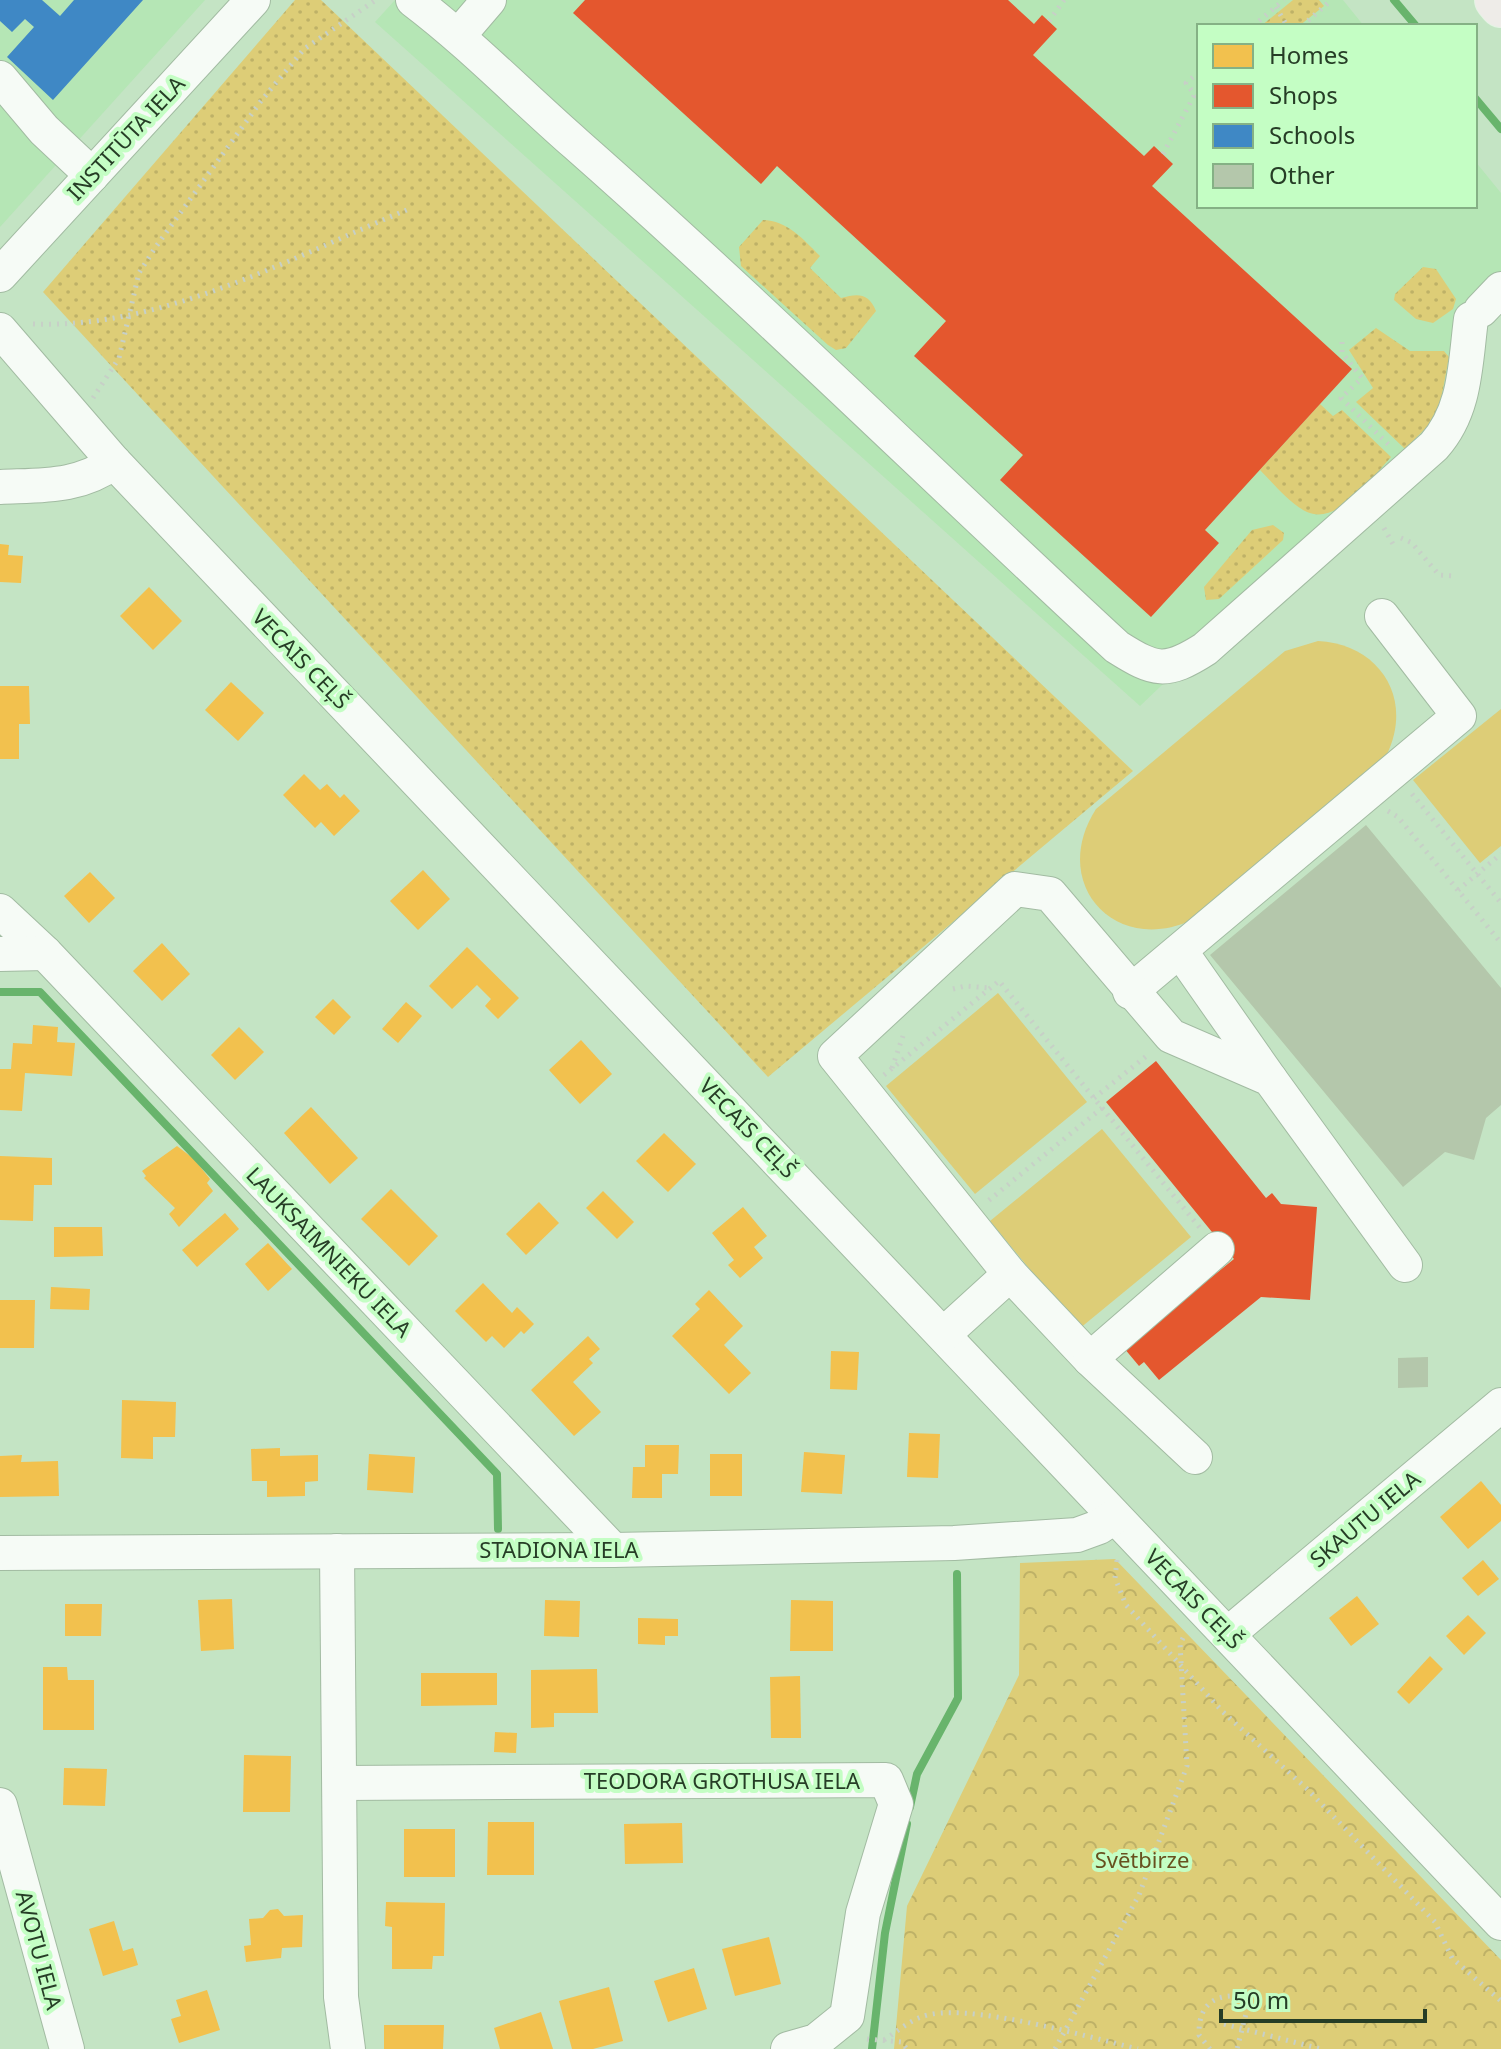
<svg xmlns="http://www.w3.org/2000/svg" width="1501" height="2049" font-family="'Noto Sans',sans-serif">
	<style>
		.built { fill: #b5e6b5 }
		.grass { fill: url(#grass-dots) }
		.park { fill: url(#park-crowns) }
		.pitch { fill: #ddcd77 }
		.homes { fill: #f2c14e }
		.shops { fill: #e4572e }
		.schools { fill: #3f88c5 }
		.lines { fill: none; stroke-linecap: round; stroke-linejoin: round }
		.stream { stroke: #68b46c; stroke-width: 8 }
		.building { fill: #b4c7ab }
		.minor-casing { stroke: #a2bba2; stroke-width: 36 }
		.major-casing { stroke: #e4f3e4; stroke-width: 44 }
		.path { stroke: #c7d0c7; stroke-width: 5; stroke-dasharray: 2 6; stroke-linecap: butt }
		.minor { stroke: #f6fbf6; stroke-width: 34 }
		.major { stroke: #eeece8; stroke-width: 42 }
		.labels { text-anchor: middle; stroke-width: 8; stroke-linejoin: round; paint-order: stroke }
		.street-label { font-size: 22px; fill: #263d26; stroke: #c4fec4 }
		.park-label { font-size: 22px; fill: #67501e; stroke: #c4fec4 }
	</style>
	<defs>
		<pattern id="grass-dots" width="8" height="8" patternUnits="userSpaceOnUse" patternTransform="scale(2)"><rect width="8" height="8" fill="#ddcd77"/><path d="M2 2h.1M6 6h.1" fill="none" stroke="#beb167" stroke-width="1.8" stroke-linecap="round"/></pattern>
		<pattern id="park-crowns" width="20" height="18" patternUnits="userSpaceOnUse" patternTransform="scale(2)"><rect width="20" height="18" fill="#ddcd77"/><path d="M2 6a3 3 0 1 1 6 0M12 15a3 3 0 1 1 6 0" fill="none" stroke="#beb167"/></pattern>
	</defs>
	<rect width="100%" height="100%" fill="#c4e4c4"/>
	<g class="built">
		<polygon points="0,0 205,0 0,227"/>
		<polygon points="395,0 1343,0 1364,26 1199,26 1199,206 1475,206 1475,161 1501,193 1501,289 1481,310 1461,400 1140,706 375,22"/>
	</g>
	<g class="grass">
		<polygon points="295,0 321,0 1133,771 768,1077 43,292"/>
		<polygon points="1293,0 1319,0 1324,6 1299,26 1261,26"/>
		<path d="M763 220C787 220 804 240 820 256L810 268 841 298C858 293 869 293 876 311L846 348 836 350 828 345 741 266 739 247Z"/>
		<polygon points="1423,267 1436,269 1456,299 1453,309 1433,323 1416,319 1394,300 1395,294"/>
		<polygon points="1376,328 1410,351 1444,351 1449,357 1438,416 1405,449 1356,402 1373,388 1349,350"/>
		<path d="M1320 404 1333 416 1342 410 1391 457C1373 476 1338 526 1307 512 1290 504 1273 483 1260 470Z"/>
		<polygon points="1273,525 1284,533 1283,540 1219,599 1206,600 1204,587 1252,530"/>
	</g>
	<polygon class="park" points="1115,1559 1501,1960 1501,2049 894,2049 907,1906 1019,1675 1020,1563"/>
	<g class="pitch">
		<path d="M1318 641C1379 644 1414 698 1387 754L1192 920C1113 956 1049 882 1096 809L1285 651Z"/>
		<polygon points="1501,709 1501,846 1480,863 1413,780"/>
		<polygon points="998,993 1087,1102 975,1194 886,1086"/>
		<polygon points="1102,1129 1191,1237 1079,1329 990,1221"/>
	</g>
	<g class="homes">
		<polygon points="0,544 9,545 8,555 23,556 21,583 0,582"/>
		<polygon points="149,587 182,621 153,650 120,616"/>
		<polygon points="231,682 264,713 238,741 205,710"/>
		<polygon points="0,686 29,686 30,724 19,724 19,759 0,759"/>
		<polygon points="304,774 320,790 327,784 340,798 344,794 360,811 334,836 321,822 315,828 283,795"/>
		<polygon points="423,870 450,899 418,930 390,901"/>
		<polygon points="90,872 115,898 89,923 64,896"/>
		<polygon points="162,943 190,974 162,1001 133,971"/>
		<polygon points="467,947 519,998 498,1019 485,1006 491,999 477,985 452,1009 429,986"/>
		<polygon points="333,999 351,1017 334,1035 315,1017"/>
		<polygon points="406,1002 422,1016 398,1043 382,1029"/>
		<polygon points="33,1025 58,1027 57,1042 75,1043 72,1076 25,1073 22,1111 0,1110 0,1069 11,1069 13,1043 32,1044"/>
		<polygon points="239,1027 264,1052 235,1080 211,1055"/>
		<polygon points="581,1040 612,1074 580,1104 549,1070"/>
		<polygon points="311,1107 358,1158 330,1184 284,1133"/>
		<polygon points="664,1133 696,1164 668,1192 636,1161"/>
		<polygon points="177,1146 194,1159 210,1179 207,1183 213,1191 179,1227 169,1214 175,1208 144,1178 146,1176 142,1171"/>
		<polygon points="0,1156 52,1158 52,1185 34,1185 33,1221 0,1220"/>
		<polygon points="391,1189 438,1236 409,1266 361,1219"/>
		<polygon points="603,1191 634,1222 617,1239 586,1208"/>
		<polygon points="539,1202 559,1223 526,1255 506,1234"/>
		<polygon points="743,1207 767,1236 754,1247 763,1258 740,1278 728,1265 734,1260 712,1233"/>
		<polygon points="225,1213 239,1229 197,1267 182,1250"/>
		<polygon points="54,1227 102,1227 103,1256 54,1257"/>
		<polygon points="268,1243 292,1269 268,1291 245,1264"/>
		<polygon points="483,1283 512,1313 517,1307 534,1324 524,1334 521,1331 504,1348 492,1336 486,1342 455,1311"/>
		<polygon points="51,1287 90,1289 89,1310 50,1309"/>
		<polygon points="709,1290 743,1326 724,1345 751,1373 729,1394 672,1336 700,1309 695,1304"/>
		<polygon points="0,1300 35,1300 34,1348 0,1348"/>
		<polygon points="588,1336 600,1349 589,1359 593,1363 573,1382 601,1412 574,1436 531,1390"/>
		<polygon points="831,1351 859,1352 857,1390 830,1389"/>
		<polygon points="122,1400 176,1402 175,1437 153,1437 153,1459 121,1458"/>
		<polygon points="909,1433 940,1434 938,1478 907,1477"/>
		<polygon points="645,1445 679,1445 678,1474 662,1474 662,1498 632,1498 633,1467 645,1467"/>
		<polygon points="280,1448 280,1456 318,1455 318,1481 305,1482 305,1496 267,1497 267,1481 252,1481 251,1449"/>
		<polygon points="804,1452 845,1455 842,1494 801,1492"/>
		<polygon points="369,1454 415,1457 413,1493 367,1490"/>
		<rect x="710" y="1454" width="32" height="42"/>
		<polygon points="22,1455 21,1462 58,1461 59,1496 0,1497 0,1456"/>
		<polygon points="1481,1481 1501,1505 1501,1521 1468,1549 1440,1517"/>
		<polygon points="1483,1560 1499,1579 1478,1596 1462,1578"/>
		<polygon points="1357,1596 1379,1624 1351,1646 1329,1618"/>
		<polygon points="232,1599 234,1649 201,1651 198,1600"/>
		<polygon points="545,1600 580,1601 579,1637 544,1636"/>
		<polygon points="791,1600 833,1601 833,1651 790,1651"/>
		<polygon points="65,1604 102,1604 101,1636 65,1636"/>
		<polygon points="1468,1615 1486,1633 1464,1655 1446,1636"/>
		<polygon points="638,1618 678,1619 678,1636 665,1636 665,1645 638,1644"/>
		<polygon points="1430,1656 1443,1669 1409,1704 1397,1692"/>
		<polygon points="43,1667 67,1667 68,1680 94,1680 94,1730 43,1730"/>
		<polygon points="597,1669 598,1713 554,1713 554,1727 531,1728 531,1670"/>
		<polygon points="421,1673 497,1673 497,1705 421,1706"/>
		<polygon points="800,1676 801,1738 771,1738 770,1677"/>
		<polygon points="495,1732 517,1733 516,1753 494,1752"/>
		<polygon points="244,1755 291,1756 290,1812 243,1812"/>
		<polygon points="64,1768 107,1769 105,1806 63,1805"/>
		<polygon points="488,1822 534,1822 534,1875 487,1875"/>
		<polygon points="682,1823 683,1863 625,1864 624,1824"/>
		<rect x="404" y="1829" width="51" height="48"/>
		<polygon points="386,1902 445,1903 444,1956 433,1956 432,1969 392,1969 392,1927 385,1926"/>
		<polygon points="278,1909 284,1916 303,1915 302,1947 282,1948 281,1958 246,1962 244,1946 251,1945 249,1919 263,1918 270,1910"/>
		<polygon points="114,1921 123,1951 133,1948 138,1965 103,1976 89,1929"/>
		<polygon points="769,1937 781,1984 735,1996 722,1949"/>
		<polygon points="694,1968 707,2009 668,2022 654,1981"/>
		<polygon points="609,1987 623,2041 593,2049 572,2049 559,2001"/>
		<polygon points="207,1990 220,2030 179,2043 171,2019 181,2016 176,2000"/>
		<polygon points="541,2012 553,2049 500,2049 494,2028"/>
		<polygon points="384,2025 444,2025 443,2049 384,2049"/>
	</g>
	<g class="shops">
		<polygon points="585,0 1008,0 1034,24 1042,15 1057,29 1033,55 1144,156 1154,146 1173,164 1152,186 1352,369 1205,530 1219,543 1151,617 1000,480 1023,455 914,356 946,321 777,166 761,184 573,13"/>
		<polygon points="1156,1061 1266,1198 1272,1193 1281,1204 1317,1207 1310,1300 1261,1297 1159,1380 1144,1362 1139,1366 1124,1348 1234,1259 1106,1102"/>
	</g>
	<polygon class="schools" points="0,0 42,0 60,16 74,0 143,0 53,100 7,57 34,27 25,19 12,32 0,21"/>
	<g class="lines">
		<g class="stream">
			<polyline points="1394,0 1416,26"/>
			<polyline points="1475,98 1501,129"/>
			<polyline points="0,992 40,992 497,1474 498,1529"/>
			<polyline points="910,1807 917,1774 958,1698 957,1574"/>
			<polyline points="872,2049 885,1933 907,1824"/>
		</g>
	</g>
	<g class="building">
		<polygon points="1366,825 1501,988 1501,1105 1486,1118 1474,1160 1445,1152 1403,1187 1210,955"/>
		<polygon points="1428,1357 1428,1387 1398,1388 1398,1358"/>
	</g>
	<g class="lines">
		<defs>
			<g id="minor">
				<path d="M413 0C471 44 521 96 576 144 761 307 936 480 1117 647 1155 671 1166 674 1205 649L1434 446C1466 410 1465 365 1471 319"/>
				<polyline points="459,35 489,0"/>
				<polyline points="0,78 44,130 92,175"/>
				<polyline points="0,275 253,0"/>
				<polyline points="1481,310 1501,289"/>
				<polyline points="0,330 114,462 1501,1923"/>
				<path d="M0 487C41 485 79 488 114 462"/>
				<polyline points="0,911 45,953 613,1550"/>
				<polyline points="1181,952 1270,1079"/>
				<polyline points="0,954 45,953"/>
				<polyline points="1130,992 1459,716 1382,616"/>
				<polyline points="944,1334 1010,1274"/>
				<polyline points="1090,1359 1010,1274 835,1056 1015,889 1050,894 1171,1036 1270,1079 1405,1265"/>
				<polyline points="1195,1457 1090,1359 1217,1249"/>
				<polyline points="337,1551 341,1997 348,2049"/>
				<polyline points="0,1553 613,1550 954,1543 1077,1535 1099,1527 1114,1517"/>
				<polyline points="1228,1634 1501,1405"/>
				<polyline points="341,1783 886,1780 896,1804 863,1913 847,2016 816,2041 788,2049"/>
				<polyline points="0,1805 67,2049"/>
			</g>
			<polyline id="major" points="1496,0 1501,6"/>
		</defs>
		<use href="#minor" class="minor-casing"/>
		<use href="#major" class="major-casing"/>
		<g class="path">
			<polyline points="1276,7 1287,26"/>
			<polyline points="1049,21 1064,0"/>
			<polyline points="1253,26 1284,0"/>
			<polyline points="1302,26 1328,3 1326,0"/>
			<polyline points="1199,72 1186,83 1199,100"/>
			<polyline points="1163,154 1195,94"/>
			<path d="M33 324C163 329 292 257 409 209"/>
			<polyline points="1342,342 1342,353 1362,378 1341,398 1392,448"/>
			<polyline points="93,398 119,358 139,273 155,248 261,101 304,49 376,0"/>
			<polyline points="1384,528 1393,544"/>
			<polyline points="1401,538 1412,543 1439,575 1455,576"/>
			<polyline points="1412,794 1501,903"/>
			<polyline points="1388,811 1398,817 1501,943"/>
			<polyline points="1458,890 1501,854"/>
			<polyline points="953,989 965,986 990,988"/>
			<polyline points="892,1068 903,1036"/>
			<polyline points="884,1075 999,981 1102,1108 988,1201"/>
			<polyline points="1094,1098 1149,1054"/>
			<polyline points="1102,1108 1200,1228"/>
			<polyline points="1117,1560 1115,1578 1126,1605 1223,1712 1306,1788 1435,1922 1452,1958 1501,2001"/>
			<polyline points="1224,2024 1321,2049"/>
			<polyline points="867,2039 901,2042 907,2049"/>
			<path d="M884 2040C896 2032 908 2022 921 2017 962 2000 1092 2038 1138 2049"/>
			<polyline points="1055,2049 1139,1895 1187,1766 1180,1644 1185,1634"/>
			<path d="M1210 2049 1199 2035C1198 2002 1218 1991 1250 1998L1237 2049"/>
		</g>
		<use href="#minor" class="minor"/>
		<use href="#major" class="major"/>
	</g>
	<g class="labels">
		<g class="street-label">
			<text transform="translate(126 138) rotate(-47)" y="8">INSTITŪTA IELA</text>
			<text transform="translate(301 659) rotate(46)" y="8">VECAIS CEĻŠ</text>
			<text transform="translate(748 1128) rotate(46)" y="8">VECAIS CEĻŠ</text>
			<text transform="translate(329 1252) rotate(46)" y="8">LAUKSAIMNIEKU IELA</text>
			<text transform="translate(1365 1519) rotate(-40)" y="8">SKAUTU IELA</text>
			<text x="559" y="1558">STADIONA IELA</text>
			<text transform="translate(1194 1599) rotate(46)" y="8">VECAIS CEĻŠ</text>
			<text x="722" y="1789">TEODORA GROTHUSA IELA</text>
			<text transform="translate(39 1950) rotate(75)" y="8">AVOTU IELA</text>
		</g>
		<g class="park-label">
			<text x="1142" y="1868">Svētbirze</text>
		</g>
	</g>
	<rect x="1197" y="24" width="280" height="184" fill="#c4fec4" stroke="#85b185" stroke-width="2"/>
	<rect x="1213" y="44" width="40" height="24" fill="#f2c14e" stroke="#85b185" stroke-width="2"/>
	<text x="1269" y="64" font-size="24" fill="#263d26">Homes</text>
	<rect x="1213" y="84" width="40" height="24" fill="#e4572e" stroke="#85b185" stroke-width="2"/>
	<text x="1269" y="104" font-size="24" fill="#263d26">Shops</text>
	<rect x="1213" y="124" width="40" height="24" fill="#3f88c5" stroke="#85b185" stroke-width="2"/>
	<text x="1269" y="144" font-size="24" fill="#263d26">Schools</text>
	<rect x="1213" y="164" width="40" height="24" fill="#b4c7ab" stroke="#85b185" stroke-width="2"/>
	<text x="1269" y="184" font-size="24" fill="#263d26">Other</text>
	<path d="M1221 2009v12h204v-12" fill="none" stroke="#263d26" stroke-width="4"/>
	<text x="1233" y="2009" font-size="24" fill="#263d26" stroke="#c4fec4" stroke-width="6" paint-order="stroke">50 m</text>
</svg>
